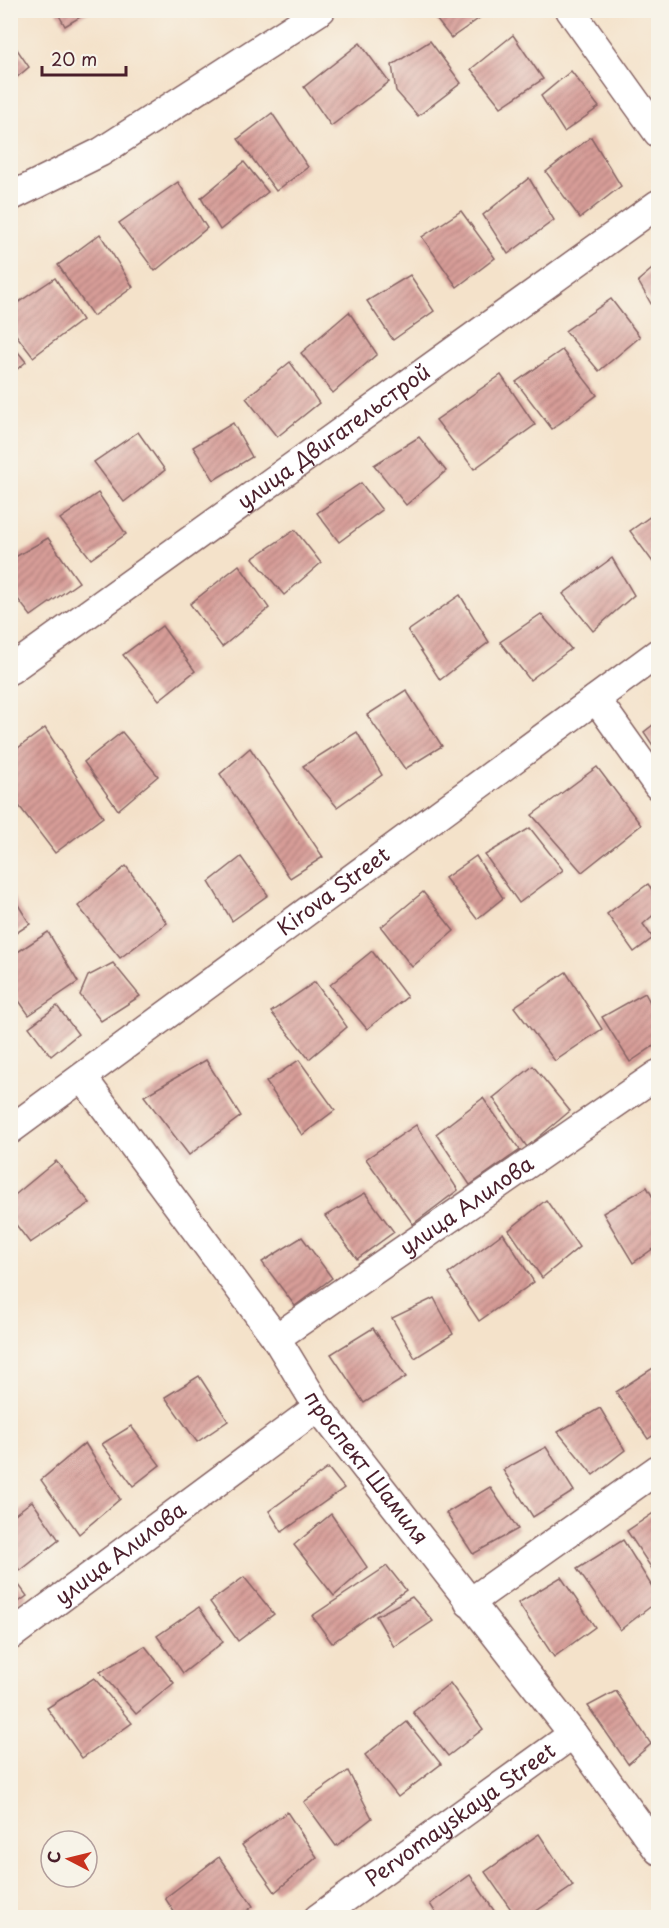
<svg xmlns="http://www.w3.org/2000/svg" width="669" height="1928" font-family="'Playpen Sans',sans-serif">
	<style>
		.building { fill: url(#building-hatch) }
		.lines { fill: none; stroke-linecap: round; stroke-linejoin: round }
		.minor-casing { stroke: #866363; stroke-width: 31 }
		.minor { stroke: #fff; stroke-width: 28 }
		.labels { text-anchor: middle; stroke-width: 4.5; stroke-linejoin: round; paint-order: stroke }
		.street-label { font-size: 21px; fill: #4a1f2b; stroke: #f7f3e8 }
	</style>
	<defs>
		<pattern id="building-hatch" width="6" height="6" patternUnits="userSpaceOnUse" patternTransform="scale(1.5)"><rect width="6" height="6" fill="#d79d98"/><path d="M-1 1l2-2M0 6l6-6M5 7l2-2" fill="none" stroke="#b07f7c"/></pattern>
	</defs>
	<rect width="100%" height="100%" fill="#f7f3e8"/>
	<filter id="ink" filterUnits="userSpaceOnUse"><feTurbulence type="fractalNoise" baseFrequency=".0167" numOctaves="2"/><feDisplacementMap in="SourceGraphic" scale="12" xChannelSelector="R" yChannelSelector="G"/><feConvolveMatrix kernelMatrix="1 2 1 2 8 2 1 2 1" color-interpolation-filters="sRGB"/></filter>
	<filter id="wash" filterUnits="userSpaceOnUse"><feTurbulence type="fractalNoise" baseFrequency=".008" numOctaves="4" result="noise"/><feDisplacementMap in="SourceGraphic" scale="24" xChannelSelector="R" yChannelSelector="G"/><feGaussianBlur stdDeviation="1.35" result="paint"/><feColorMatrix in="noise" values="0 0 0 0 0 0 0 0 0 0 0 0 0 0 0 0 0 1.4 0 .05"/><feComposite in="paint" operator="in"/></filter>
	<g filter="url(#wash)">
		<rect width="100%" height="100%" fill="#f4e2ca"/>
		<g id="blocks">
			<g class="building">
				<polygon points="56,10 92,10 65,26"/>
				<polygon points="429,10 491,10 451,38"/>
				<polygon points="513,35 543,79 501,107 471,69"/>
				<polygon points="10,39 29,67 10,83"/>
				<polygon points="430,41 461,83 418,116 396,91 392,65"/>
				<polygon points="360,43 389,82 331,126 304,87"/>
				<polygon points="571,71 599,107 564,132 541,96"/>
				<polygon points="272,113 308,167 276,191 238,139"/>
				<polygon points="591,137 621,186 580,218 546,172"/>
				<polygon points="244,162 268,192 220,230 201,198"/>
				<polygon points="529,178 554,220 508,254 483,215"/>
				<polygon points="178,182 207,228 155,271 119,223"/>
				<polygon points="461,211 495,258 457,287 422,237"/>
				<polygon points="100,234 133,287 93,316 58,265"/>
				<polygon points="658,264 658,316 638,281"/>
				<polygon points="410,275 434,311 393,340 367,301"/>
				<polygon points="55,278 82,320 33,357 10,327 10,308"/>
				<polygon points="611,299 640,337 599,371 565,331"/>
				<polygon points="349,312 377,354 333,393 301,353"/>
				<polygon points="10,342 26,362 10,375"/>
				<polygon points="562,350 597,395 552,429 516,382"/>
				<polygon points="290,362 319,403 277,437 246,398"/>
				<polygon points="501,375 535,425 474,469 436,420"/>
				<polygon points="233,423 252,457 214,480 193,447"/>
				<polygon points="138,432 165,470 124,502 94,462"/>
				<polygon points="419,437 446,471 406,505 374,465"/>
				<polygon points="361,483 382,510 339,542 317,513"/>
				<polygon points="98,493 126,534 91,559 60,519"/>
				<polygon points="658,511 658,569 630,531"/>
				<polygon points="295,530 321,563 284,595 253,558"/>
				<polygon points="48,538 79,582 31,616 10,589 10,560"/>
				<polygon points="612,558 634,595 593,631 563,594"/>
				<polygon points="239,565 269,608 222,647 190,604"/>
				<polygon points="460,595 489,642 440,680 408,631"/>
				<polygon points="541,614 571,649 530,680 500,642"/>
				<polygon points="162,626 195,671 159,700 123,655"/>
				<polygon points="406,690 442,746 405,769 367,715"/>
				<polygon points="658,721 658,753 644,732"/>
				<polygon points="45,728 103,817 55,853 10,794 10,754"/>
				<polygon points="122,732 158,776 118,810 84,762"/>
				<polygon points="357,732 382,775 337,807 303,766"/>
				<polygon points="250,748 323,857 290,878 220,774"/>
				<polygon points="597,767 641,825 582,872 532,815"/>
				<polygon points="530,828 563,870 519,903 485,855"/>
				<polygon points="476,856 503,898 477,919 445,878"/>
				<polygon points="241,857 268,895 232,921 209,882"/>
				<polygon points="126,866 167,923 120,958 78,906"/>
				<polygon points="648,884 658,898 658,911 643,924 653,938 634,952 607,914"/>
				<polygon points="10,892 30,924 10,937"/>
				<polygon points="423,892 454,931 412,967 381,927"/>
				<polygon points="48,932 78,982 29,1015 10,988 10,957"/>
				<polygon points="372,951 407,997 367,1029 330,985"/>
				<polygon points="113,963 140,996 101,1021 80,995 88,976"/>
				<polygon points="566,972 602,1029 555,1061 514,1007"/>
				<polygon points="315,982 347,1027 309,1059 271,1012"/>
				<polygon points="645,993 658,1017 658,1043 630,1062 602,1017"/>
				<polygon points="57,1006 78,1034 51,1056 29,1027"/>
				<polygon points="206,1060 241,1116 189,1155 144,1096"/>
				<polygon points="299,1060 335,1110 302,1135 266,1082"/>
				<polygon points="533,1066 570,1111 527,1147 493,1098"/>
				<polygon points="483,1098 520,1150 470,1185 436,1134"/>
				<polygon points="416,1125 458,1190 413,1224 366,1159"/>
				<polygon points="56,1161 90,1203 30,1243 10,1217 10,1199"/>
				<polygon points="647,1187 658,1206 658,1245 633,1263 603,1213"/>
				<polygon points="365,1193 394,1232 357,1259 325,1216"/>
				<polygon points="546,1200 579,1247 542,1278 509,1230"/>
				<polygon points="503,1233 534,1282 479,1321 448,1274"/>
				<polygon points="302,1237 332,1278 295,1306 262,1262"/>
				<polygon points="434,1298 453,1334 415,1358 392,1318"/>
				<polygon points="373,1328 406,1377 364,1403 331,1354"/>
				<polygon points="653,1368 658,1376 658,1432 648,1439 616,1392"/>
				<polygon points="199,1376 228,1421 197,1442 165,1397"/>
				<polygon points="600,1408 625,1450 593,1475 558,1432"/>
				<polygon points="131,1426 160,1465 133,1486 102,1444"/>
				<polygon points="85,1443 120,1499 79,1534 41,1480"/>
				<polygon points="546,1447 574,1491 533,1517 503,1470"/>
				<polygon points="328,1468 344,1488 282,1532 269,1511"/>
				<polygon points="490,1487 518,1529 473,1554 446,1513"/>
				<polygon points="32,1501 59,1540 20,1571 10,1556 10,1518"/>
				<polygon points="658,1510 658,1578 627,1531"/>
				<polygon points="331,1514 367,1567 334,1596 294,1545"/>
				<polygon points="623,1540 658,1596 658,1601 620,1630 577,1569"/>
				<polygon points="387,1566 406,1590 332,1643 312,1616"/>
				<polygon points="10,1573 27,1596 10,1608"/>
				<polygon points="244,1577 274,1614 238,1641 210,1602"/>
				<polygon points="561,1577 595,1627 554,1657 518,1603"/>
				<polygon points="412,1597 433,1621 394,1647 376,1616"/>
				<polygon points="199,1607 223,1642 183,1673 157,1636"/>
				<polygon points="145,1646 174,1683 136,1714 100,1672"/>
				<polygon points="94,1678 132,1723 82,1758 47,1708"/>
				<polygon points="450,1683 483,1729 448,1756 413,1712"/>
				<polygon points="616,1691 651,1744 628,1764 588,1706"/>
				<polygon points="407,1722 441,1764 398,1797 365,1755"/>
				<polygon points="348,1771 372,1818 336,1846 304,1802"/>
				<polygon points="287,1812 317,1857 275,1892 242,1845"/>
				<polygon points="539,1834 573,1886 526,1918 517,1918 485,1872"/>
				<polygon points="219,1857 253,1906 238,1918 178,1918 165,1898"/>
				<polygon points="470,1875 499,1918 439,1918 430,1904"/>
			</g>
		</g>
	</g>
	<g filter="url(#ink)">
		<use href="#blocks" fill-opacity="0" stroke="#866363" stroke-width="1.5"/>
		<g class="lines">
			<defs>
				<g id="minor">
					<polyline points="570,10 658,133"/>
					<polyline points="10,197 101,152 321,10"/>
					<path id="s1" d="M10 670 658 204"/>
					<polyline points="596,699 658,786"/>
					<path id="s2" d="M83 1078 276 1338 318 1407 573 1734 658 1850"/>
					<path id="s3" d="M10 1130 658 653"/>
					<path id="s4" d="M276 1338 658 1074"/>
					<polyline points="469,1603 658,1469"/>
					<path id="s5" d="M10 1636 318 1407"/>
					<path id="s6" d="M318 1918 573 1734"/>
				</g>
			</defs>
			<use href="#minor" class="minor-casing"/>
			<use href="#minor" class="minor"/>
		</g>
	</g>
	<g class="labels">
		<g class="street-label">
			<text dy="7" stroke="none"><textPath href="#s1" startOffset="399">улица Двигательстрой</textPath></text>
			<text dy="7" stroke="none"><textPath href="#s3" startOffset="402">Kirova Street</textPath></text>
			<text dy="7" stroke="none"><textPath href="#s4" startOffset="232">улица Алилова</textPath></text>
			<text dy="7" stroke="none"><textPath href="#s2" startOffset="482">проспект Шамиля</textPath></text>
			<text dy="7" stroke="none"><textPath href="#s5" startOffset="138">улица Алилова</textPath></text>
			<text dy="7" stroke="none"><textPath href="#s6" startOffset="176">Pervomayskaya Street</textPath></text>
		</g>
	</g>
	<rect width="669" height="1928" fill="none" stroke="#f7f3e8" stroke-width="36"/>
	<g transform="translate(69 1859) rotate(277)"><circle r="28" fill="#f7f3e8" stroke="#b29e9c" stroke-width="1.5"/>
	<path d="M0-4.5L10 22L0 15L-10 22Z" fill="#c8321e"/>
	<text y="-9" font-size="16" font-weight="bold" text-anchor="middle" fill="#4a1f2b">С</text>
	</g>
	<path d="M42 66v9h84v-9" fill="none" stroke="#4a1f2b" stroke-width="3"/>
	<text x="51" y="66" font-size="18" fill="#4a1f2b" stroke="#f7f3e8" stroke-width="4.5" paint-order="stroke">20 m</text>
</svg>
